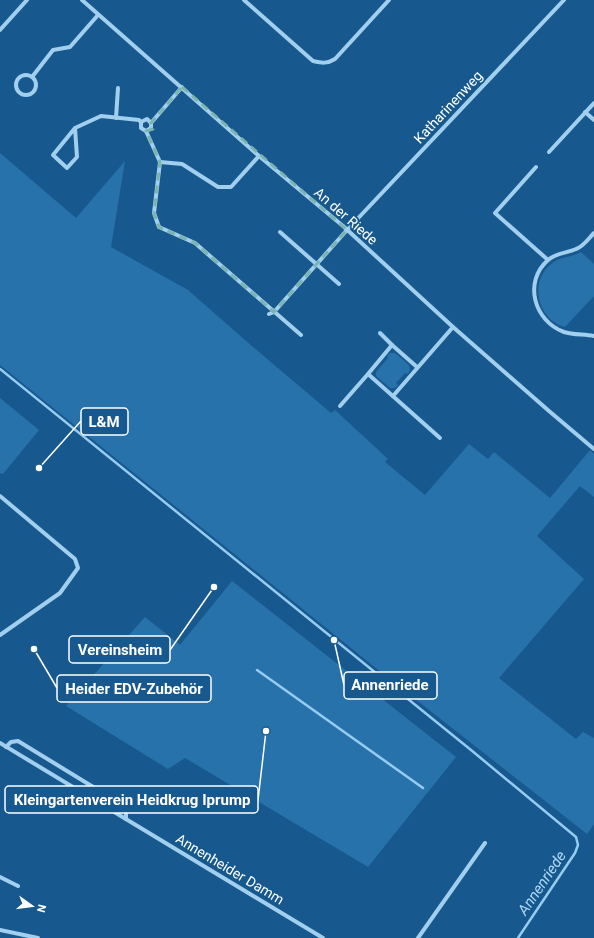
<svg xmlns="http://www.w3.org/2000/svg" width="594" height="938" font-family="Roboto,sans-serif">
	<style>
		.green { fill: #2772ab }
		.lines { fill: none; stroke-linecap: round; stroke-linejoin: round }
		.stream { stroke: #96cbf2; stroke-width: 2.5 }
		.minor { stroke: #a3cfef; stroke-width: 4 }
		.marked { fill: none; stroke: #7bb4af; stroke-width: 3; stroke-dasharray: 8 5; stroke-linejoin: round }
		.labels { text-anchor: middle; stroke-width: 3.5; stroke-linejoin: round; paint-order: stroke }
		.street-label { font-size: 14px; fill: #fff; stroke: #17598e }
		.water-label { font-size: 15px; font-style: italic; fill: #afd8f6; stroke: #17598e }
		.leader { fill: none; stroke: #fff; stroke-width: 1.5 }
		.callout-dot { fill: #fff; stroke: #17598e; stroke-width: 1.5 }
		.callout { fill: #17598e; stroke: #fff; stroke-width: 1.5 }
		.callout-label { font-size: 15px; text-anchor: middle; font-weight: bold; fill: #fff }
	</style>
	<rect width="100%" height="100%" fill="#17598e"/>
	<g class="green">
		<polygon points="0,153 76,218 125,161 111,247 188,290 253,347 331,413 335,410 388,459 385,462 425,495 469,444 488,459 494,452 550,498 590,450 594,454 594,497 580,486 537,536 584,579 499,678 576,739 583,732 594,738 594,824 587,834 382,673 0,365"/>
		<path d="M581 252 594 264V296L565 327C538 320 529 283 550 265 559 256 571 258 581 252Z"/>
		<polygon points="390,353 395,353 409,365 410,371 407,374 405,373 396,383 398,385 395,388 390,388 376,376 376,372 388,358 387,356"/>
		<polygon points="0,398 39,430 3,474 0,473"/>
		<polygon points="232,581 456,757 368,867 185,758 168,769 66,706 145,617 180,645"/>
	</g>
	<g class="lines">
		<g class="stream">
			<polyline points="0,369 471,750 576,837 578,845 575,853 518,938"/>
			<polyline points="257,670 423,788"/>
		</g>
		<g class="minor">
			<polyline points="82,0 259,156 343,226 453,327 549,411 594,449"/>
			<path d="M244 0 313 61C322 63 327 64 335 59L389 0"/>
			<polyline points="0,30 27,0"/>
			<circle cx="26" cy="85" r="10"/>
			<polyline points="32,77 53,50 70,47 98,15"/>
			<polyline points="585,112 594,120"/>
			<polyline points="116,118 118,88"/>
			<polyline points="151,123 182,87"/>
			<polyline points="75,128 77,157 67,168 53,155 75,128 101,116 139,120 141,122 147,119 151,123 151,128 146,131 141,128 141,122"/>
			<polyline points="146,131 160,162 154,213 159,227 195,243 301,335"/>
			<polyline points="549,152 594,103"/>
			<polyline points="160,162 182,164 218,187 231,187 259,156"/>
			<polyline points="536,167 495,213 548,260"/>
			<polyline points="280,232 339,284"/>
			<path d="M594 233C589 238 583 247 576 249 567 253 556 253 548 260 523 282 534 321 564 332 573 335 585 334 594 336"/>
			<polyline points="269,314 274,312 347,230 564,0"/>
			<polyline points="380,333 392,345"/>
			<polyline points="368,374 440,438"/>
			<polyline points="393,396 453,327"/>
			<polyline points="340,406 368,374 392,345 417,367"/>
			<polyline points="0,496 75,559 78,568 60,593 0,635"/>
			<polyline points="0,743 323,938"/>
			<polyline points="6,747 11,742 18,741 121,804 126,812 126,819"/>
			<polyline points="0,877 18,886"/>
			<polyline points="0,930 38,938"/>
			<polyline points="418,938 485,843"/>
		</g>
	</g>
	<path class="marked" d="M182 87 347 230 274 312 195 243 159 227 154 213 160 162 146 131 153 129 151 123Z"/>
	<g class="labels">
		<g class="street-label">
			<text transform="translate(448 107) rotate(-47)" y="5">Katharinenweg</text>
			<text transform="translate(346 216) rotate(41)" y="5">An der Riede</text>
			<text transform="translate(230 869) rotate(31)" y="5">Annenheider Damm</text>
		</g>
		<g class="water-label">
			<text transform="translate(542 883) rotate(-56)" y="5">Annenriede</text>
		</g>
	</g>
	<path class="leader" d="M39 468L81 421M214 587L170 650M334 640L344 685M34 649L57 688M266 731L258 800"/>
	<g class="callout-dot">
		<circle cx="39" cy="468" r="4"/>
		<circle cx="214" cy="587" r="4"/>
		<circle cx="334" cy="640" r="4"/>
		<circle cx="34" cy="649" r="4"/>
		<circle cx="266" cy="731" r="4"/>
	</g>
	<g class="callout">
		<rect x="81" y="408" width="47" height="27" rx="4"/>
		<rect x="69" y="636" width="101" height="27" rx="4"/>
		<rect x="344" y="672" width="93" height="27" rx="4"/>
		<rect x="57" y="675" width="154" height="27" rx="4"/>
		<rect x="5" y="786" width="253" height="27" rx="4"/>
	</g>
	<g class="callout-label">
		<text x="104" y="427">L&amp;M</text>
		<text x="120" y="655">Vereinsheim</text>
		<text x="390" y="690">Annenriede</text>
		<text x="134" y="694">Heider EDV-Zubehör</text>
		<text x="132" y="805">Kleingartenverein Heidkrug Iprump</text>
	</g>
	<g transform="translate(32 906) rotate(104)" stroke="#17598e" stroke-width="3" paint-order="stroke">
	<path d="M0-3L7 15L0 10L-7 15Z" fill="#ffffff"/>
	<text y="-6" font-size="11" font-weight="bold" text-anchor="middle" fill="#ffffff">N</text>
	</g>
</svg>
